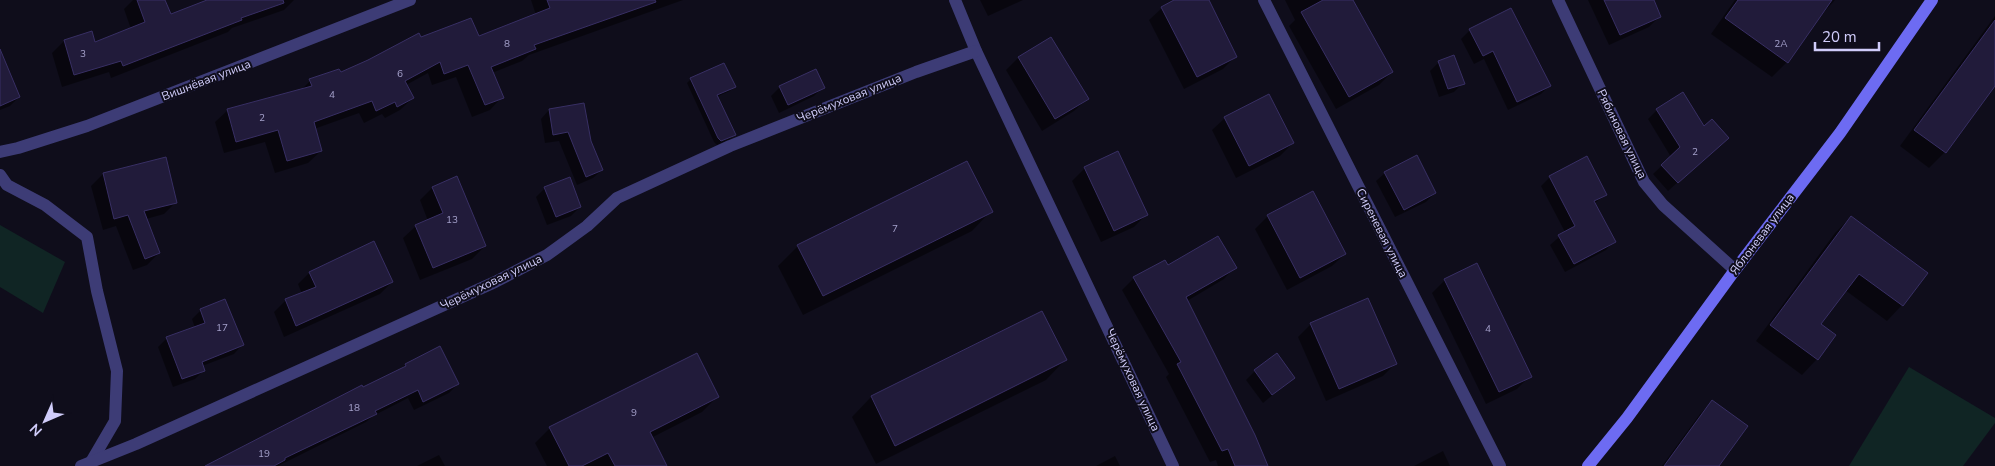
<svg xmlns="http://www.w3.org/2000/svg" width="1995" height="466" font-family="'Nunito Sans',sans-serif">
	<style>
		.green { fill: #102524 }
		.shadow { fill: #0007 }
		.building { fill: #211b3a; stroke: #382f64 }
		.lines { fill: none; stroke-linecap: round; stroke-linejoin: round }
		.street { stroke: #3d3c76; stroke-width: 12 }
		.secondary { stroke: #6d6bf2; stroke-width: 12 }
		.labels { text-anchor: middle; stroke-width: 4; stroke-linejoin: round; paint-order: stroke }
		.number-label { font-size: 10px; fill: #a4a0ca }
		.street-label { font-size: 12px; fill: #d0ccfa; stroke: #0f0d1b }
	</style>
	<rect width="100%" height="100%" fill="#0f0d1b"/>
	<g class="green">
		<polygon points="0,225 65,262 43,313 0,287"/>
		<polygon points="1909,367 1995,418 1995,423 1963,466 1849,466"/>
	</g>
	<g class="shadow">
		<polygon points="133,0 164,0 170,16 211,0 294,0 284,10 232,28 228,32 111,78 109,72 62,87 52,53 64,41 95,43 131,29 124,9"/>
		<polygon points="531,0 683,0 529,55 522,61 492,73 502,97 490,110 472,117 456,77 432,85 428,73 406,85 413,98 400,110 385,118 382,114 364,123 359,113 314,129 321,151 308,163 275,173 265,142 224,153 215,122 228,110 301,90 310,81 340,73 420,39 478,38 536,15"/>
		<polygon points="980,0 1023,0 988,16"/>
		<polygon points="1177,0 1207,0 1236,56 1223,69 1184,89 1149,20 1162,8"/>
		<polygon points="1285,0 1351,0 1392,72 1379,85 1336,109 1289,26 1295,20"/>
		<polygon points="1588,0 1653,0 1660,16 1649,27 1609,45"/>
		<polygon points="1735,0 1835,0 1815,22 1787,62 1772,77 1711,34"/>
		<polygon points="1995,16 1995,84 1945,152 1929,168 1900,146"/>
		<polygon points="1470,30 1549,86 1541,94 1508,110 1484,59 1474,64 1461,39"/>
		<polygon points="1051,38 1087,99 1074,111 1042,131 1006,70 1018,58"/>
		<polygon points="1439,62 1463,83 1454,92 1439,97 1430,71"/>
		<polygon points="0,70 19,97 10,106 0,110"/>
		<polygon points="691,79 734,86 730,91 716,97 734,135 730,139 717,145 714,142 687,83"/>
		<polygon points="780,87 823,87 814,96 779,113 771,96"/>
		<polygon points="1683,94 1704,128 1718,146 1668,191 1653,174 1671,157 1648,119 1657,110"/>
		<polygon points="549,110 590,141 602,170 593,178 577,185 559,141 545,143 541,119"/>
		<polygon points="1225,118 1293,143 1280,156 1236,178 1212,130"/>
		<polygon points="1085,168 1146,215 1134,227 1101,242 1072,181"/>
		<polygon points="1385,173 1435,193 1426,202 1395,217 1376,181"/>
		<polygon points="103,174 176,202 164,214 146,219 159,253 147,265 133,270 116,226 103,230 91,186"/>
		<polygon points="1550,177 1606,194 1594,204 1614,241 1606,250 1565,272 1550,245 1565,232 1541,186"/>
		<polygon points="456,178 485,246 472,259 420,280 403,238 416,226 428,221 420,200 432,188"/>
		<polygon points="545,188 580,207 571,216 547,225 536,197"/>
		<polygon points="991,211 972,231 803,315 778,266 798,246"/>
		<polygon points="1268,216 1345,254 1332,266 1287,290 1255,229"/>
		<polygon points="1851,217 1902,305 1887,321 1845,290 1820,325 1817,359 1802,375 1756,341 1835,233"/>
		<polygon points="1168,267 1235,267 1224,279 1187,301 1266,466 1218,466 1216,460 1210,462 1166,377 1169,374 1122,290 1134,278"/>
		<polygon points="309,273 392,282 380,294 284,337 274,312 286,300 302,294 298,284"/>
		<polygon points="1445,280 1530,376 1517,389 1486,404 1432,293"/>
		<polygon points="201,310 242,345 234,354 202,366 204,370 195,379 173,387 158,347 167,338 195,328 192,319"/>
		<polygon points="1041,313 1065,360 1046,380 876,464 852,417 871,397"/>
		<polygon points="1311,324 1396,363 1383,376 1326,401 1298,337"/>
		<polygon points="440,348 458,384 449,393 414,410 408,398 373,416 366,422 278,466 207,466 400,370 405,365"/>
		<polygon points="1255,371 1293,378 1263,403 1246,380"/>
		<polygon points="717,397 702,412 651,438 666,466 547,466 535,443 550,428"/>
		<polygon points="1712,402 1717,466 1662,466 1700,414"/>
		<polygon points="1443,451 1450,466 1414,466"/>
		<polygon points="439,455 445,466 417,466"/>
		<polygon points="1115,456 1120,466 1096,466"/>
	</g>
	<g class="building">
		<polygon points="137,0 165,0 171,14 207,0 283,0 284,3 241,18 242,20 123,66 121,61 74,75 64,40 92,31 95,42 145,22"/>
		<polygon points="547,0 655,0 656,2 534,45 536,49 491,67 504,98 485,105 468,65 444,74 440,62 405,81 414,98 397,107 395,102 376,111 372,101 314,122 322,151 287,161 278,130 236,142 227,109 312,86 309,79 339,69 341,72 368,60 419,33 421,37 471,18 479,36 550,8"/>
		<polygon points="1174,0 1209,0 1237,57 1197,77 1161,7"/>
		<polygon points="1323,0 1353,0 1393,72 1349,97 1301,12"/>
		<polygon points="1604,0 1654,0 1661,17 1620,35"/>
		<polygon points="1738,0 1832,0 1788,63 1725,18"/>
		<polygon points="1511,8 1551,86 1517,102 1493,51 1483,56 1469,29"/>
		<polygon points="1995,20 1995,86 1946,153 1914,130"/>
		<polygon points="1051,37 1089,99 1055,119 1018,57"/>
		<polygon points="0,49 20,97 0,106"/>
		<polygon points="1454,55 1465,84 1448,89 1438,61"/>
		<polygon points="724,63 736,87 717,95 736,135 721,141 718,138 690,78"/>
		<polygon points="816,69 825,88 788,105 779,86"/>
		<polygon points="1683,92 1704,126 1712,119 1729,138 1678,183 1661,165 1680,147 1656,109"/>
		<polygon points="1269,94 1294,143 1249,166 1224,117"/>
		<polygon points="584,103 591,141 603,170 586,177 568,132 553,135 549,109"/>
		<polygon points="1118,151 1148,215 1114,231 1084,167"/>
		<polygon points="1417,155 1436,193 1404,210 1384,172"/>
		<polygon points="1587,156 1607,195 1594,201 1616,242 1574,264 1558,235 1575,226 1549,176"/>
		<polygon points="166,157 177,203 144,211 160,253 145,259 128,215 114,219 103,173"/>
		<polygon points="967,161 993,212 823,296 797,245"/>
		<polygon points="457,176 486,246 433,268 415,225 443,213 432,187"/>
		<polygon points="570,177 581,207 556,217 544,187"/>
		<polygon points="1313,191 1346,254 1300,278 1267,215"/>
		<polygon points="1851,216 1928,273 1903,306 1859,274 1821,324 1836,335 1818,360 1770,325"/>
		<polygon points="1218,236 1237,268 1186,297 1255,435 1268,466 1235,466 1228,449 1222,451 1177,364 1181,362 1133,277 1165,260 1168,265"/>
		<polygon points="374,241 393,282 296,326 285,299 316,287 309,272"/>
		<polygon points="1477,263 1532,377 1499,392 1444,279"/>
		<polygon points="1368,298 1397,364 1339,389 1310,323"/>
		<polygon points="225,299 244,345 202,362 205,371 182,379 166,337 205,323 200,309"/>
		<polygon points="1042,311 1067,360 895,446 871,396"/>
		<polygon points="440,346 459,384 423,402 418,390 375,411 377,414 285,458 285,460 274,466 205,466 362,385 363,387 406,366 405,364"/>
		<polygon points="697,353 719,397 650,432 667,466 615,466 608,453 582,466 569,466 549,427"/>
		<polygon points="1277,353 1295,378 1272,395 1254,370"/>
		<polygon points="1712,400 1748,426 1719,466 1664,466"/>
	</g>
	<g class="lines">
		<g class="street">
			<polyline points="955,0 976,51 1173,466"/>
			<polyline points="1264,0 1500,466"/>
			<polyline points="1558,0 1644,182 1663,205 1735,270"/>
			<polyline points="0,152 18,148 87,126 410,0"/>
			<polyline points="0,175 7,185 45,205 87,237 97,291 117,371 115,421 91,462"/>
			<polyline points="81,466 136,444 495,282 547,255 587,226 617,198 730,146 916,72 976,51"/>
		</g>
		<polyline class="secondary" points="1588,466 1627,418 1735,270 1840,133 1932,0"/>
	</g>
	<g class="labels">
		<g class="number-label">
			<text x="507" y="47">8</text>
			<text x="1781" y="47">2А</text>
			<text x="83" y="57">3</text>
			<text x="400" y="77">6</text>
			<text x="332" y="98">4</text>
			<text x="262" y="121">2</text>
			<text x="1695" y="155">2</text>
			<text x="452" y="223">13</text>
			<text x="895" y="232">7</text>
			<text x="222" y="331">17</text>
			<text x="1488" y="332">4</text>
			<text x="354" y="411">18</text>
			<text x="634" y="416">9</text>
			<text x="264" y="457">19</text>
		</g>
		<g class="street-label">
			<text transform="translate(206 80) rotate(-21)" y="4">Вишнёвая улица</text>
			<text transform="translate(849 98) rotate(-22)" y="4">Черёмуховая улица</text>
			<text transform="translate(1622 134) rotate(64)" y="4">Рябиновая улица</text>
			<text transform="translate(1382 233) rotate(63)" y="4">Сиреневая улица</text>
			<text transform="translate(1762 234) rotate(-53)" y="4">Яблоневая улица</text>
			<text transform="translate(491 282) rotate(-26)" y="4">Черёмуховая улица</text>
			<text transform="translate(1133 380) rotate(65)" y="4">Черёмуховая улица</text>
		</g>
	</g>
	<g transform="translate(45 421) rotate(225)" stroke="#0f0d1b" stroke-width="4" paint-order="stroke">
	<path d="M0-4L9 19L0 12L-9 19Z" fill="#d0ccfa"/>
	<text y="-8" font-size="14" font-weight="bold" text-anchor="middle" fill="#d0ccfa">N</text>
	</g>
	<path d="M1815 42v8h64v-8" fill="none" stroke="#d0ccfa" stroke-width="2.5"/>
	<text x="1822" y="42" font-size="15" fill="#d0ccfa" stroke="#0f0d1b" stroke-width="4" paint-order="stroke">20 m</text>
</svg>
